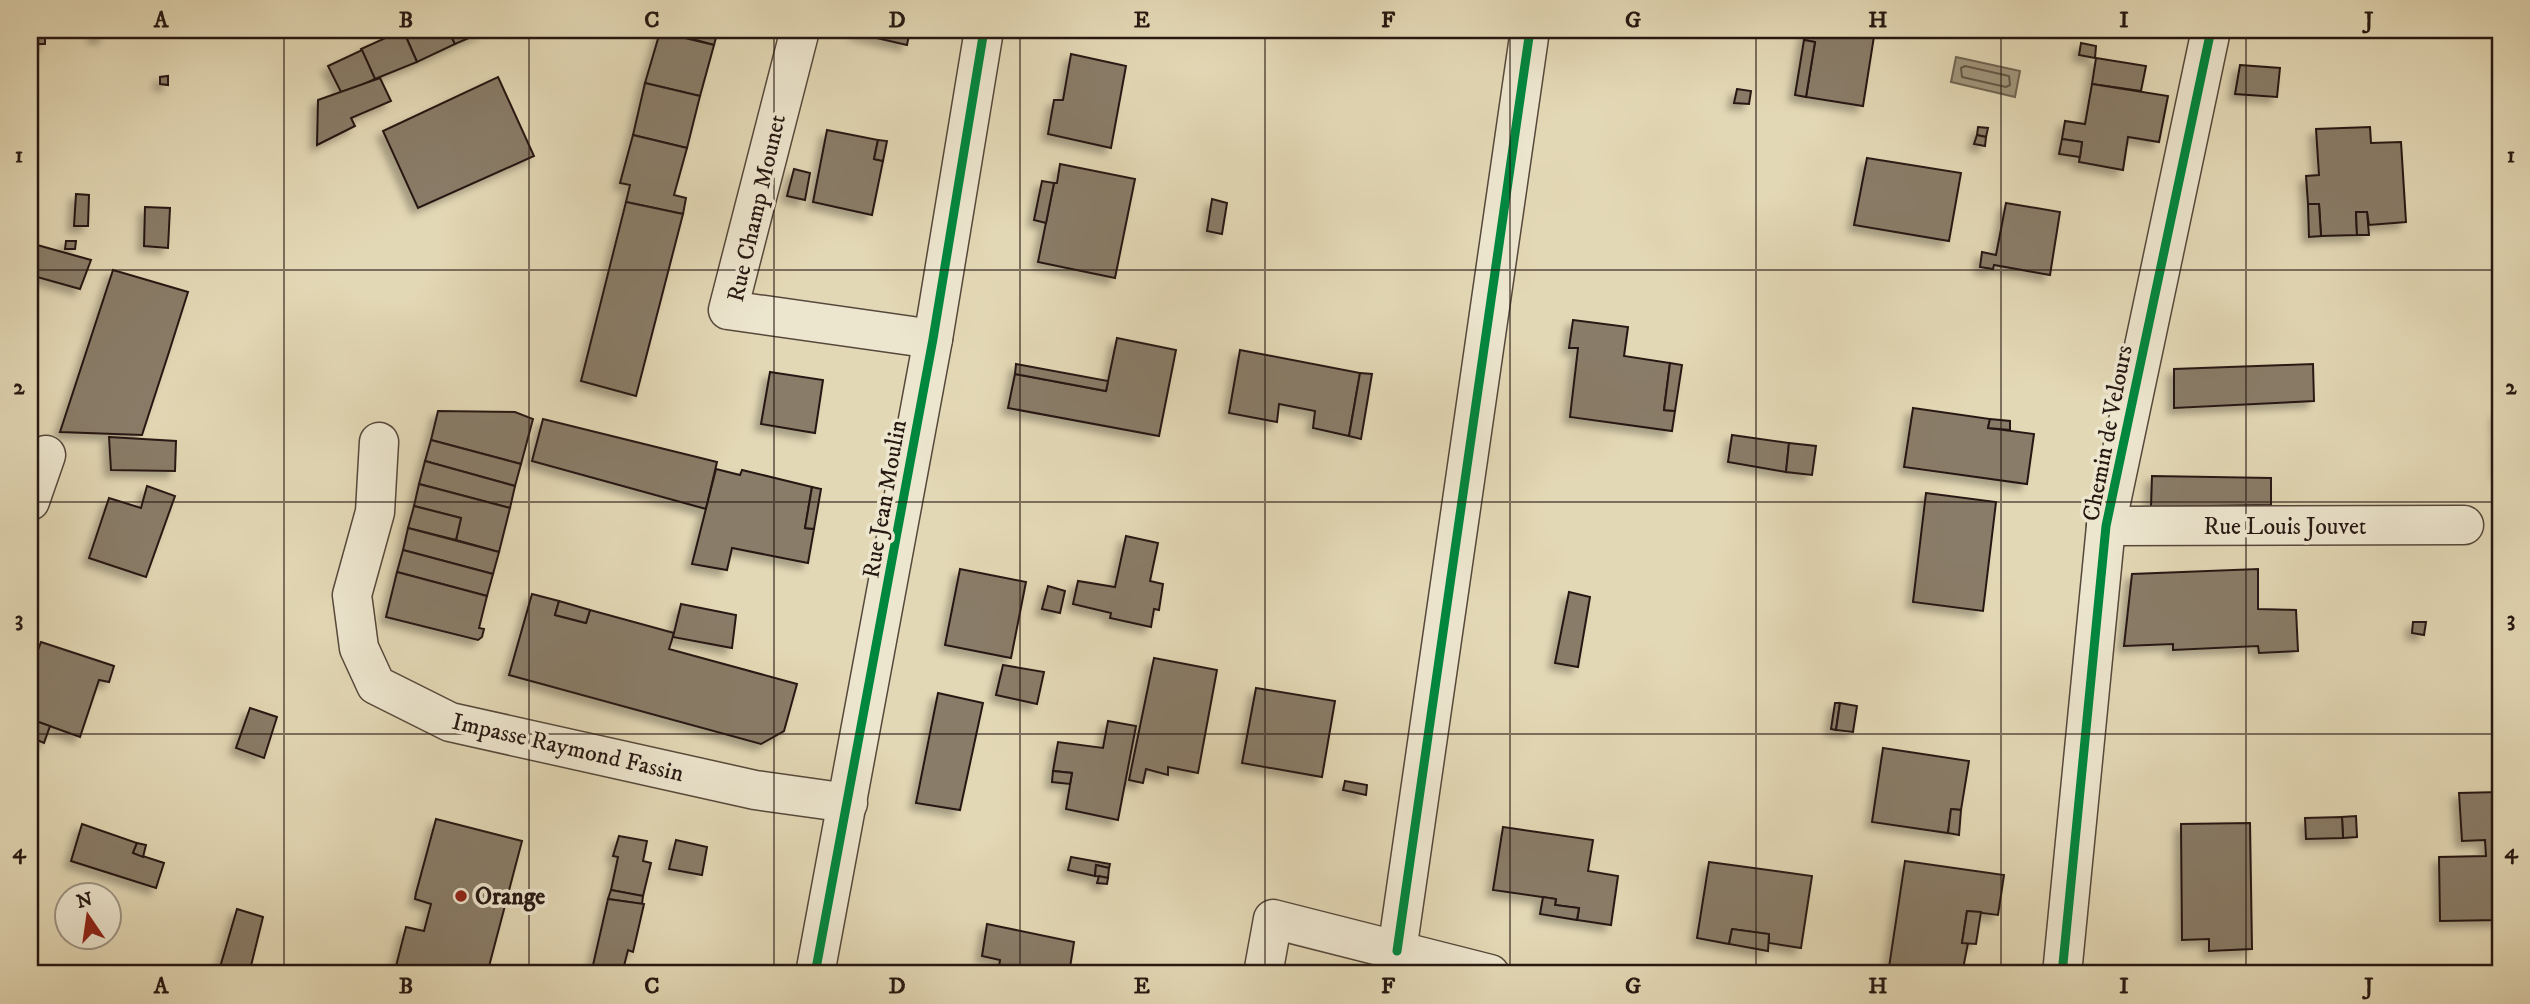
<svg xmlns="http://www.w3.org/2000/svg" width="2530" height="1004" font-family="'IM FELL DW Pica',serif">
	<style>
		.water { fill: #a3977e; stroke: #716453; stroke-width: 2 }
		.lines { fill: none; stroke-linecap: round; stroke-linejoin: round }
		.shore { stroke: #655848; stroke-width: 2 }
		.building { fill: #897c67; stroke: #271812; stroke-width: 2; filter: url(#shadow) }
		.minor-casing { stroke: #56483b; stroke-width: 41 }
		.minor { stroke: #ede6cf; stroke-width: 38 }
		.cycleway-casing { stroke: #ede6cf; stroke-width: 13 }
		.cycleway { stroke: #00873e; stroke-width: 9 }
		.grid { fill: none; stroke: #271812; stroke-width: 2; stroke-opacity: 0.55 }
		.poi-dot { fill: #8f2418; stroke: #ede6cf; stroke-width: 2.5 }
		.labels { text-anchor: middle; stroke-width: 7; stroke-linejoin: round; paint-order: stroke }
		.street-label { font-size: 24px; fill: #271812; stroke: #ede6cf }
		.poi-label { font-size: 24px; font-weight: bold; fill: #271812; stroke: #ede6cf; text-anchor: start }
		.neatline { fill: none; stroke: #271812; stroke-width: 2.5 }
		.grid-label { font-size: 23px; text-anchor: middle; font-weight: bold; fill: #271812 }
	</style>
	<defs>
		<filter id="shadow"><feDropShadow dx="-6" dy="6" stdDeviation="3.5" flood-color="#0004"/></filter>
	</defs>
	<rect width="100%" height="100%" fill="#e3d8b5"/>
	<filter id="stains"><feTurbulence type="fractalNoise" baseFrequency=".00286" numOctaves="4"/><feColorMatrix values="0 0 0 0 .2 0 0 0 0 .09 0 0 0 0 .02 0 0 0 .5 -.17"/></filter>
	<radialGradient id="worn" r=".72"><stop offset=".6" stop-color="#630" stop-opacity="0"/><stop offset="1" stop-color="#630" stop-opacity=".3"/></radialGradient>
	<polygon class="water" points="1956,57 2020,71 2015,97 1951,82"/>
	<g class="lines">
		<polygon class="shore" points="1965,66 2009,76 2010,85 2006,87 1962,77 1961,68"/>
	</g>
	<g class="building">
		<rect x="30" y="30" width="15" height="14"/>
		<rect x="94" y="30" width="11" height="7"/>
		<polygon points="403,30 448,30 455,44 417,62"/>
		<polygon points="403,30 417,62 375,79 361,49"/>
		<polygon points="448,30 485,30 485,31 455,44"/>
		<polygon points="660,30 718,30 714,45"/>
		<polygon points="856,30 910,30 907,45 855,33"/>
		<polygon points="1806,30 1875,30 1863,106 1806,97 1815,42 1804,40"/>
		<polygon points="660,32 714,45 700,96 645,83"/>
		<polygon points="1804,40 1815,42 1806,97 1795,95"/>
		<polygon points="2081,43 2096,46 2095,58 2079,55"/>
		<polygon points="362,50 375,79 342,94 328,66"/>
		<polygon points="1071,54 1126,66 1111,148 1048,134 1054,100 1063,100"/>
		<polygon points="2096,58 2146,66 2141,91 2092,84"/>
		<polygon points="2240,65 2280,68 2277,97 2235,94"/>
		<polygon points="168,76 168,85 160,84 160,77"/>
		<polygon points="498,77 534,156 418,208 383,131"/>
		<polygon points="380,78 391,101 351,118 355,126 317,145 318,100"/>
		<polygon points="645,83 700,96 687,148 633,135"/>
		<polygon points="2092,84 2168,96 2159,142 2128,137 2123,170 2079,162 2082,142 2062,139 2065,121 2085,124"/>
		<polygon points="1737,89 1751,91 1749,104 1734,103"/>
		<polygon points="1978,127 1988,128 1986,137 1977,135"/>
		<polygon points="2370,127 2371,143 2401,142 2406,222 2369,225 2367,212 2356,212 2357,235 2321,236 2319,204 2308,204 2306,176 2319,175 2316,129"/>
		<polygon points="827,130 878,140 874,159 883,161 872,215 813,202"/>
		<polygon points="633,135 687,148 674,195 686,198 683,214 626,202 630,185 620,183"/>
		<polygon points="1977,135 1986,137 1985,146 1974,144"/>
		<polygon points="2062,139 2082,142 2080,157 2059,154"/>
		<polygon points="878,140 887,141 883,161 874,159"/>
		<polygon points="1867,158 1961,173 1949,241 1854,225"/>
		<polygon points="1060,164 1135,179 1115,278 1038,262 1054,183 1057,183"/>
		<polygon points="794,169 810,173 805,200 787,196"/>
		<polygon points="1042,181 1054,183 1046,223 1034,220"/>
		<polygon points="76,194 89,195 88,226 74,226"/>
		<polygon points="1212,199 1227,203 1222,234 1207,231"/>
		<polygon points="626,202 683,214 636,396 581,381"/>
		<polygon points="2006,203 2060,212 2050,275 1994,265 1993,269 1980,267 1982,252 1996,255"/>
		<polygon points="2308,204 2319,204 2321,236 2309,237"/>
		<polygon points="145,207 170,208 168,248 144,246"/>
		<polygon points="2356,212 2367,212 2369,235 2357,235"/>
		<polygon points="66,241 76,241 75,249 65,249"/>
		<polygon points="30,243 91,260 80,289 30,275"/>
		<polygon points="113,270 188,292 169,352 142,435 60,432"/>
		<polygon points="1573,320 1628,327 1624,356 1670,363 1664,410 1675,411 1672,431 1570,417 1578,348 1569,348"/>
		<polygon points="1117,338 1176,350 1159,436 1008,408 1015,374 1106,391"/>
		<polygon points="1240,350 1360,373 1349,436 1313,428 1315,411 1279,404 1277,422 1229,413"/>
		<polygon points="1670,363 1682,365 1675,411 1664,410"/>
		<polygon points="1016,364 1108,381 1106,391 1015,374"/>
		<polygon points="2313,364 2314,401 2174,408 2174,369"/>
		<polygon points="770,372 823,380 815,433 761,424"/>
		<polygon points="1360,373 1372,374 1361,439 1349,436"/>
		<polygon points="1913,408 1990,419 1988,428 2034,434 2027,484 1904,467"/>
		<polygon points="438,411 515,412 533,419 521,464 431,440"/>
		<polygon points="2497,413 2500,413 2498,440"/>
		<polygon points="543,419 717,462 706,509 532,461"/>
		<polygon points="1990,419 2010,421 2010,430 1988,428"/>
		<polygon points="1732,435 1789,443 1786,472 1728,462"/>
		<polygon points="109,437 176,441 175,471 111,470"/>
		<polygon points="431,440 521,464 515,486 425,461"/>
		<polygon points="2498,440 2500,440 2500,473 2499,473"/>
		<polygon points="1789,443 1816,446 1812,475 1786,472"/>
		<polygon points="425,461 515,486 510,508 419,484"/>
		<polygon points="716,469 740,475 742,470 812,487 805,528 814,529 808,563 732,548 727,570 692,564"/>
		<polygon points="2152,476 2271,478 2271,505 2151,507"/>
		<polygon points="419,484 510,508 499,552 456,540 461,518 414,506"/>
		<polygon points="147,486 175,496 146,577 89,558 109,498 141,508"/>
		<polygon points="812,487 821,489 814,529 805,528"/>
		<polygon points="1926,493 1996,502 1983,611 1913,602"/>
		<polygon points="414,506 461,518 456,540 408,528"/>
		<polygon points="408,528 499,552 493,574 403,550"/>
		<polygon points="1126,536 1158,543 1150,581 1163,584 1159,610 1154,609 1151,627 1110,618 1111,613 1073,604 1078,581 1115,587"/>
		<polygon points="403,550 493,574 487,596 397,572"/>
		<polygon points="960,569 1026,582 1011,658 945,645"/>
		<polygon points="2258,569 2258,609 2296,610 2298,651 2259,653 2258,646 2173,650 2173,644 2124,646 2132,574"/>
		<polygon points="397,572 487,596 479,628 484,629 482,637 478,640 386,617"/>
		<polygon points="1048,586 1065,591 1060,613 1042,609"/>
		<polygon points="1569,592 1590,597 1578,667 1555,663"/>
		<polygon points="532,594 559,601 555,615 586,623 590,610 674,633 669,649 797,684 784,731 761,744 509,675"/>
		<polygon points="559,601 590,610 586,623 555,615"/>
		<polygon points="681,604 736,615 732,648 673,637"/>
		<polygon points="2413,622 2426,622 2424,635 2412,633"/>
		<polygon points="41,642 114,666 109,682 99,680 80,737 30,719 30,672"/>
		<polygon points="1154,658 1217,670 1198,773 1168,767 1168,775 1146,769 1143,783 1129,780"/>
		<polygon points="1003,665 1044,672 1037,704 996,695"/>
		<polygon points="1256,688 1335,701 1322,777 1242,763"/>
		<polygon points="938,693 983,703 960,810 916,803"/>
		<polygon points="1835,703 1840,703 1836,730 1831,729"/>
		<polygon points="1840,703 1857,706 1853,732 1836,730"/>
		<polygon points="250,708 277,717 264,758 236,748"/>
		<polygon points="30,719 50,726 44,743 30,737"/>
		<polygon points="1108,721 1136,726 1118,820 1066,809 1072,773 1053,771 1058,742 1103,748"/>
		<polygon points="1883,748 1969,761 1961,810 1951,809 1948,833 1872,822"/>
		<polygon points="1053,771 1072,773 1070,784 1052,782"/>
		<polygon points="1345,781 1367,785 1366,795 1343,790"/>
		<polygon points="2500,792 2500,920 2440,921 2439,857 2486,856 2485,840 2462,841 2459,793"/>
		<polygon points="1951,809 1961,810 1959,835 1948,833"/>
		<polygon points="2356,816 2357,837 2343,838 2342,817"/>
		<polygon points="2342,817 2343,838 2306,839 2305,818"/>
		<polygon points="436,819 522,841 487,974 394,974 406,927 424,931 431,904 415,899 416,893"/>
		<polygon points="2250,823 2252,949 2209,951 2209,939 2182,940 2181,824"/>
		<polygon points="82,824 137,843 133,853 164,863 156,888 71,861"/>
		<polygon points="1503,827 1593,840 1588,871 1618,876 1611,925 1577,920 1579,908 1555,905 1556,899 1493,890"/>
		<polygon points="619,836 647,841 643,861 651,863 643,896 611,890 618,857 613,856"/>
		<polygon points="676,840 707,847 702,875 669,869"/>
		<polygon points="137,843 146,845 143,857 133,853"/>
		<polygon points="1071,857 1110,864 1109,868 1096,865 1095,876 1068,870"/>
		<polygon points="1905,861 2004,875 1998,915 1967,911 1962,943 1968,943 1962,974 1888,974"/>
		<polygon points="1709,862 1812,876 1801,948 1769,943 1769,934 1732,929 1729,944 1697,938"/>
		<polygon points="1096,865 1109,868 1108,878 1095,876"/>
		<polygon points="1099,876 1108,878 1107,884 1097,883"/>
		<polygon points="611,890 643,896 642,904 608,899"/>
		<polygon points="1543,897 1556,899 1555,905 1579,908 1577,920 1540,914"/>
		<polygon points="608,899 644,904 633,952 628,950 622,974 591,974"/>
		<polygon points="237,909 263,917 249,974 218,974"/>
		<polygon points="1967,911 1981,912 1976,944 1962,943"/>
		<polygon points="987,924 1074,942 1069,974 998,974 1000,960 982,956"/>
		<polygon points="1732,929 1769,934 1768,951 1729,944"/>
	</g>
	<g class="lines">
		<defs>
			<g id="minor">
				<polyline points="800,30 728,310 933,339"/>
				<polyline points="379,442 375,512 352,595 359,648 376,685 450,722 755,790 848,803"/>
				<polyline points="30,501 46,455"/>
				<polyline points="2106,526 2464,525"/>
				<polyline points="1397,951 1530,30"/>
				<polyline points="815,974 933,339 984,30"/>
				<polyline points="1263,974 1273,919 1490,974"/>
				<polyline points="2062,974 2106,526 2211,30"/>
			</g>
		</defs>
		<use href="#minor" class="minor-casing"/>
		<use href="#minor" class="minor"/>
		<defs>
			<g id="cycleway">
				<polyline points="1397,951 1530,30"/>
				<polyline points="815,974 933,339 984,30"/>
				<polyline points="2062,974 2106,526 2211,30"/>
			</g>
		</defs>
		<use href="#cycleway" class="cycleway-casing"/>
		<use href="#cycleway" class="cycleway"/>
	</g>
	<path class="grid" d="M284 30V974M529 30V974M774 30V974M1020 30V974M1265 30V974M1510 30V974M1756 30V974M2001 30V974M2246 30V974M30 270H2500M30 502H2500M30 734H2500"/>
	<circle class="poi-dot" cx="461" cy="896" r="7"/>
	<g class="labels">
		<g class="street-label">
			<text transform="translate(756 208) rotate(-77)" y="8">Rue Champ Mounet</text>
			<text transform="translate(2107 433) rotate(-79)" y="8">Chemin de Velours</text>
			<text transform="translate(884 499) rotate(-80)" y="8">Rue Jean Moulin</text>
			<text x="2285" y="534">Rue Louis Jouvet</text>
			<text transform="translate(568 747) rotate(13)" y="8">Impasse Raymond Fassin</text>
		</g>
		<g class="poi-label">
			<text x="475" y="904">Orange</text>
		</g>
	</g>
	<rect width="2530" height="1004" fill="none" stroke="#e3d8b5" stroke-width="77"/>
	<g transform="translate(88 916) rotate(347)"><circle r="33" fill="#ede6cf" stroke="#9e9483" stroke-width="2"/>
	<path d="M0-5L12 26L0 18L-12 26Z" fill="#8f2418"/>
	<text y="-10" font-size="19" font-weight="bold" text-anchor="middle" fill="#271812">N</text>
	</g>
	<rect x="38" y="38" width="2454" height="927" class="neatline"/>
	<g class="grid-label">
		<text x="161" y="27">A</text>
		<text x="406" y="27">B</text>
		<text x="652" y="27">C</text>
		<text x="897" y="27">D</text>
		<text x="1142" y="27">E</text>
		<text x="1388" y="27">F</text>
		<text x="1633" y="27">G</text>
		<text x="1878" y="27">H</text>
		<text x="2124" y="27">I</text>
		<text x="2369" y="27">J</text>
		<text x="19" y="162">1</text>
		<text x="2511" y="162">1</text>
		<text x="19" y="394">2</text>
		<text x="2511" y="394">2</text>
		<text x="19" y="626">3</text>
		<text x="2511" y="626">3</text>
		<text x="19" y="858">4</text>
		<text x="2511" y="858">4</text>
		<text x="161" y="993">A</text>
		<text x="406" y="993">B</text>
		<text x="652" y="993">C</text>
		<text x="897" y="993">D</text>
		<text x="1142" y="993">E</text>
		<text x="1388" y="993">F</text>
		<text x="1633" y="993">G</text>
		<text x="1878" y="993">H</text>
		<text x="2124" y="993">I</text>
		<text x="2369" y="993">J</text>
	</g>
	<rect width="100%" height="100%" filter="url(#stains)"/>
	<rect width="100%" height="100%" fill="url(#worn)"/>
</svg>
